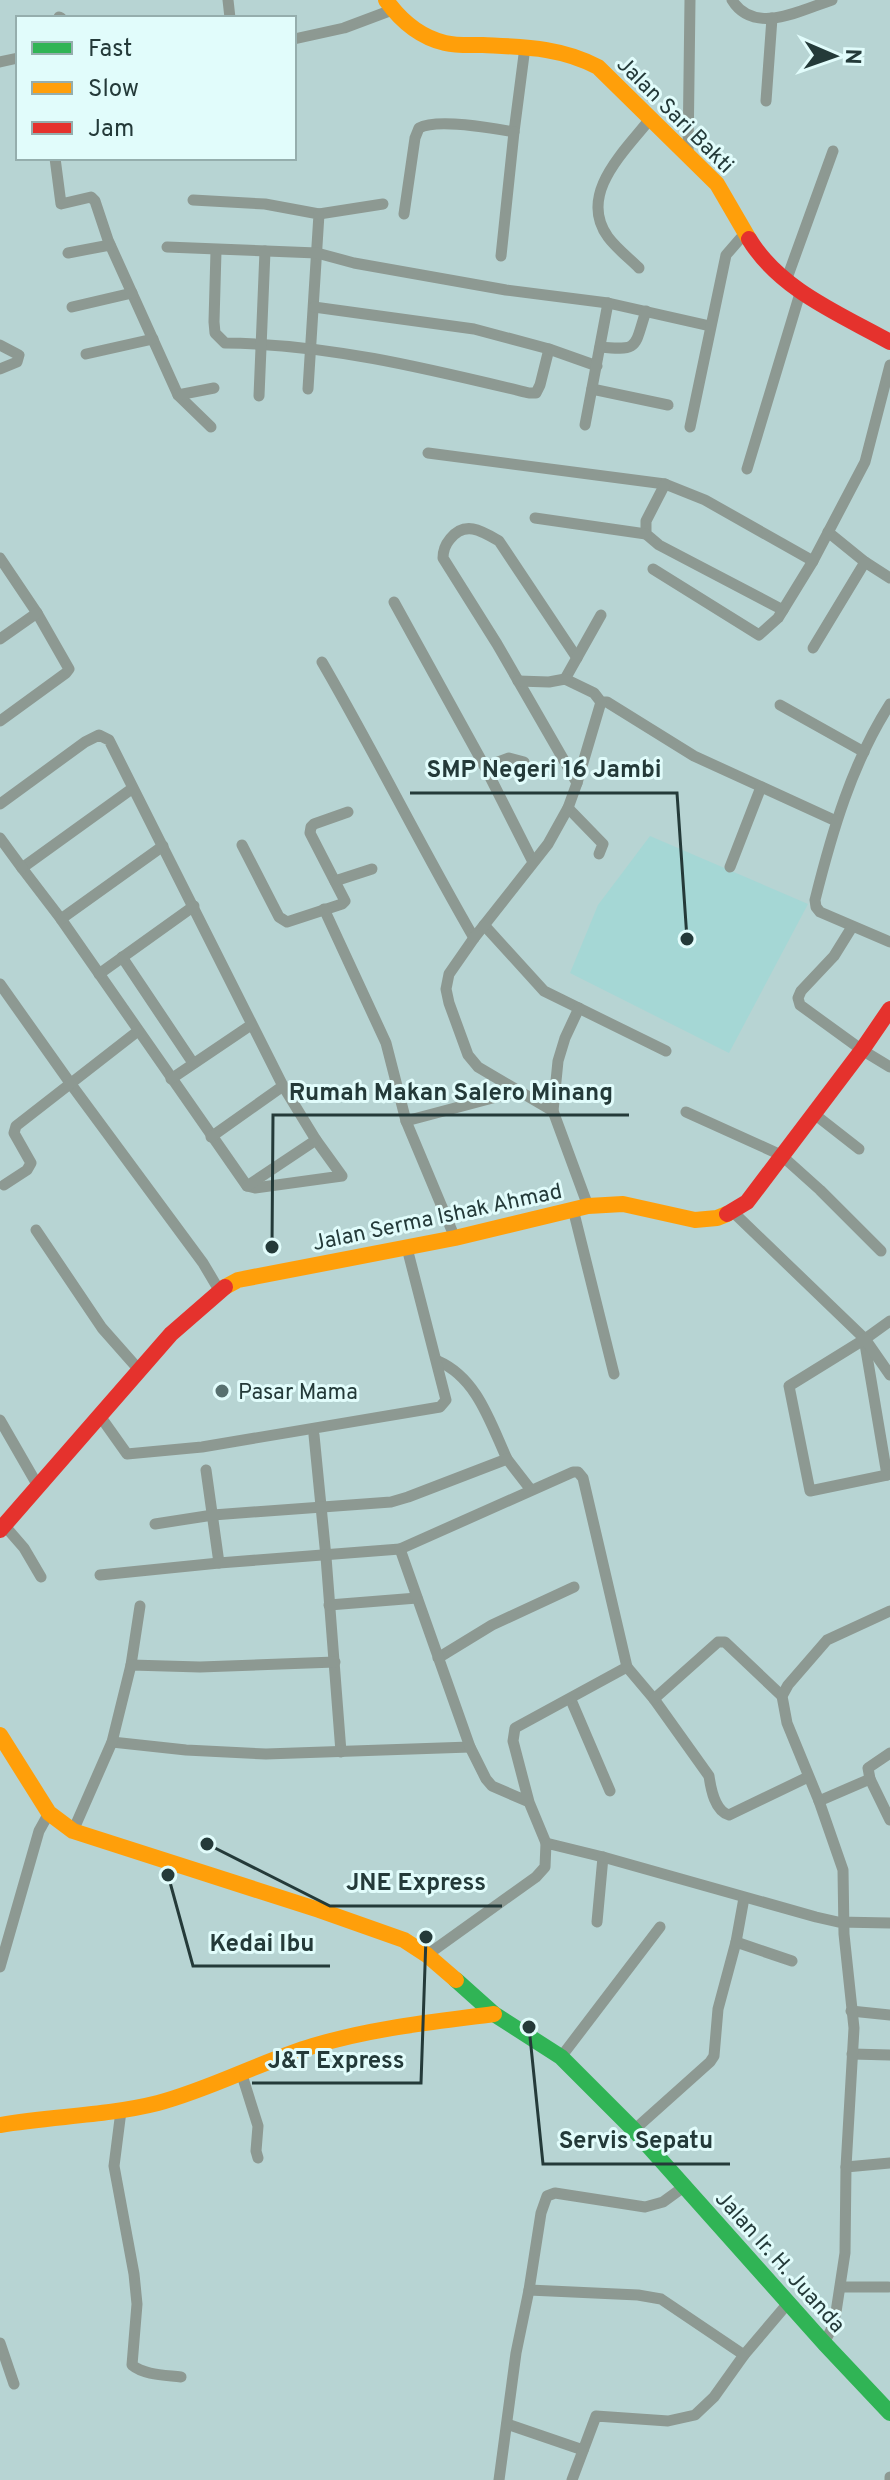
<svg xmlns="http://www.w3.org/2000/svg" width="890" height="2480" font-family="Overpass,sans-serif">
	<style>
		.built { fill: #a5d7d5 }
		.lines { fill: none; stroke-linecap: round; stroke-linejoin: round }
		.street { stroke: #8d9992; stroke-width: 11 }
		.fast { stroke: #30b455; stroke-width: 16 }
		.slow { stroke: #ff9f0a; stroke-width: 16 }
		.jam { stroke: #e5322d; stroke-width: 16 }
		.poi-dot { fill: #57706f; stroke: #e1fcfb; stroke-width: 3 }
		.labels { text-anchor: middle; stroke-width: 6; stroke-linejoin: round; paint-order: stroke }
		.street-label { font-size: 22px; fill: #243a39; stroke: #e1fcfb }
		.poi-label { font-size: 22px; fill: #243a39; stroke: #e1fcfb; text-anchor: start }
		.leader { fill: none; stroke: #243a39; stroke-width: 3 }
		.callout-dot { fill: #243a39; stroke: #e1fcfb; stroke-width: 3 }
		.callout-label { font-size: 24px; text-anchor: middle; font-weight: bold; fill: #243a39; stroke: #e1fcfb; stroke-width: 6; stroke-linejoin: round; paint-order: stroke }
	</style>
	<rect width="100%" height="100%" fill="#b7d4d3"/>
	<polygon class="built" points="650,836 808,904 729,1053 570,973 598,905"/>
	<g class="lines">
		<g class="street">
			<polyline points="228,0 230,18"/>
			<path d="M732 0C754 36 801 10 832 0"/>
			<polyline points="59,17 61,18"/>
			<polyline points="294,39 344,28 392,10"/>
			<polyline points="0,62 18,58"/>
			<polyline points="766,101 772,18"/>
			<polyline points="688,155 690,0"/>
			<polyline points="55,158 61,204 91,197 95,201 108,240 178,395 211,427"/>
			<polyline points="193,200 265,204 319,214 308,389"/>
			<polyline points="319,214 383,204"/>
			<path d="M404 214 415 138 419 128C437 118 492 128 514 132L525 47"/>
			<polyline points="167,247 317,253 354,263 506,290 608,303 710,326"/>
			<path d="M216 251 214 322 215 333 225 343C328 344 429 369 529 393H536L540 385 549 349"/>
			<polyline points="68,253 110,245"/>
			<polyline points="501,256 514,132"/>
			<path d="M639 268C629 258 617 249 608 237 577 194 625 151 650 119"/>
			<polyline points="786,281 833,151"/>
			<polyline points="72,307 132,293"/>
			<polyline points="314,307 474,329 549,349 597,366"/>
			<polyline points="0,345 19,355 17,362 0,369"/>
			<path d="M600 347C640 351 634 347 646 311"/>
			<polyline points="86,354 153,339"/>
			<polyline points="592,389 668,405"/>
			<polyline points="178,395 214,388"/>
			<polyline points="259,396 265,251"/>
			<polyline points="585,425 608,303"/>
			<polyline points="690,427 726,255 746,232"/>
			<polyline points="428,453 665,484 705,500 813,561"/>
			<polyline points="747,469 801,290"/>
			<polyline points="665,484 646,521 646,534 659,545 783,610"/>
			<polyline points="535,518 646,534"/>
			<polyline points="828,532 865,562 890,578"/>
			<polyline points="0,558 37,613 69,669 66,673 0,721"/>
			<polyline points="653,569 759,635 778,618 813,561 865,462 890,365"/>
			<polyline points="394,602 485,767 533,862"/>
			<polyline points="0,639 37,613"/>
			<polyline points="813,648 865,562"/>
			<path d="M577 658 499 541C482 531 465 520 450 539 445 545 443 550 443 558L497 644 577 783"/>
			<path d="M322 662C375 753 421 847 474 938"/>
			<polyline points="565,679 601,615"/>
			<polyline points="518,681 549,682 565,679 594,693 601,702 607,702 694,756 836,821"/>
			<path d="M890 704C852 763 832 832 815 900L816 907 820 912 890 942"/>
			<polyline points="780,705 864,752"/>
			<polyline points="485,767 509,758 524,762"/>
			<polyline points="0,804 85,742 99,735 109,740 283,1086 316,1140 342,1176 255,1188 247,1186 61,919 22,868 133,788"/>
			<polyline points="568,808 603,844 599,854"/>
			<polyline points="0,838 22,868"/>
			<polyline points="242,845 279,917 287,922 342,904 345,901 310,833 311,827 314,824 348,812"/>
			<polyline points="730,867 761,787"/>
			<polyline points="335,881 372,869"/>
			<polyline points="324,909 386,1043 406,1121 455,1238"/>
			<polyline points="61,919 163,846"/>
			<polyline points="484,925 544,991 666,1051"/>
			<polyline points="852,927 834,956 801,991 798,998 800,1005 862,1050 890,1067"/>
			<polyline points="122,957 193,1063"/>
			<polyline points="99,974 194,906"/>
			<polyline points="0,984 73,1087 203,1263 219,1290"/>
			<polyline points="579,1008 565,1038 558,1061 553,1111 588,1206"/>
			<polyline points="171,1079 251,1025"/>
			<polyline points="553,1111 478,1067 468,1055 449,1003 446,989 449,974 474,938 548,844 568,808 577,783 601,702"/>
			<polyline points="686,1112 781,1155 820,1190 881,1251"/>
			<polyline points="813,1113 859,1149"/>
			<polyline points="406,1121 519,1091"/>
			<polyline points="211,1137 283,1086"/>
			<polyline points="4,1185 27,1170 31,1163 14,1133 16,1126 138,1031"/>
			<polyline points="247,1186 316,1140"/>
			<polyline points="573,1209 614,1374"/>
			<polyline points="733,1212 865,1339 890,1321"/>
			<polyline points="36,1230 102,1328 140,1371"/>
			<polyline points="865,1344 887,1475 890,1473"/>
			<path d="M438 1361C477 1378 490 1422 507 1459"/>
			<polyline points="100,1416 127,1454 202,1447 440,1407 446,1400 407,1248"/>
			<polyline points="0,1420 38,1486"/>
			<polyline points="314,1435 326,1557 341,1752"/>
			<polyline points="206,1470 219,1563"/>
			<polyline points="887,1475 810,1491 789,1386 865,1339 890,1375"/>
			<polyline points="155,1524 213,1515 391,1502 408,1497 507,1459 531,1490"/>
			<polyline points="4,1525 24,1548 41,1577"/>
			<polyline points="100,1575 219,1563 400,1549"/>
			<polyline points="329,1605 417,1598"/>
			<polyline points="438,1658 492,1625 574,1587"/>
			<polyline points="131,1665 140,1606"/>
			<path d="M627 1667 654 1699 709 1776C711 1790 715 1811 729 1815L808 1777"/>
			<polyline points="654,1699 718,1642 725,1642 782,1696"/>
			<polyline points="571,1700 610,1791"/>
			<polyline points="112,1742 186,1750 266,1754 470,1747"/>
			<polyline points="890,1753 868,1768 870,1779 890,1820"/>
			<polyline points="819,1801 870,1779"/>
			<polyline points="529,1802 513,1741 515,1728 627,1667 583,1478 578,1472 573,1472 400,1549 470,1747 486,1779 492,1786 529,1802 546,1843"/>
			<polyline points="73,1831 112,1742 131,1665 200,1667 335,1662"/>
			<polyline points="597,1922 603,1857"/>
			<polyline points="736,1942 792,1961"/>
			<polyline points="427,1955 536,1877 545,1867 546,1843 603,1857 816,1917 838,1922 890,1923"/>
			<polyline points="0,1967 39,1831 49,1813"/>
			<polyline points="851,2011 890,2015"/>
			<polyline points="852,2054 890,2055"/>
			<polyline points="561,2057 660,1927"/>
			<polyline points="242,2075 258,2126 256,2151 258,2158"/>
			<path d="M121 2111 114 2166 134 2274 137 2304 132 2365C144 2375 165 2375 181 2377"/>
			<polyline points="634,2130 710,2062 714,2056 718,2009 736,1942 744,1898"/>
			<polyline points="846,2167 890,2163"/>
			<polyline points="841,2287 888,2287"/>
			<polyline points="529,2290 638,2295 661,2299 744,2355"/>
			<polyline points="0,2343 14,2384"/>
			<polyline points="824,2343 831,2330 836,2312 845,2253 846,2167 854,2028 844,1934 843,1870 819,1801 787,1723 782,1696 788,1685 827,1640 890,1611"/>
			<polyline points="507,2424 583,2450"/>
			<polyline points="499,2480 516,2353 529,2290 541,2213 547,2196 555,2193 645,2207 663,2202 685,2186"/>
			<polyline points="572,2480 596,2416 668,2421 695,2415 714,2397 744,2355 789,2302"/>
			<polyline points="890,2480 890,2477"/>
		</g>
		<polyline class="fast" points="456,1980 494,2014 561,2057 634,2130 824,2343 890,2413"/>
		<g class="slow">
			<path d="M386 0C401 21 420 37 445 43 458 46 470 45 483 45 523 47 561 47 598 67L717 184 749 239"/>
			<polyline points="225,1287 238,1280 455,1238 588,1206 623,1204 695,1220 717,1218 727,1214"/>
			<polyline points="0,1735 49,1813 73,1831 319,1910 404,1940 427,1955 456,1980"/>
			<path d="M0 2125C52 2116 106 2116 158 2103 211 2089 260 2062 313 2046 372 2028 433 2022 494 2014"/>
		</g>
		<g class="jam">
			<path d="M749 239C780 290 840 314 890 342"/>
			<polyline points="727,1214 747,1202 862,1050 890,1009"/>
			<polyline points="0,1530 171,1334 225,1287"/>
		</g>
	</g>
	<circle class="poi-dot" cx="222" cy="1391" r="8"/>
	<g class="labels">
		<g class="street-label">
			<text transform="translate(676 114) rotate(45)" y="8">Jalan Sari Bakti</text>
			<text transform="translate(437 1216) rotate(-12)" y="8">Jalan Serma Ishak Ahmad</text>
			<text transform="translate(781 2261) rotate(48)" y="8">Jalan Ir. H. Juanda</text>
		</g>
		<g class="poi-label">
			<text x="238" y="1399">Pasar Mama</text>
		</g>
	</g>
	<path class="leader" d="M687 939L677 793H410M272 1247L273 1115H629M207 1844L330 1906H502M168 1875L193 1966H330M426 1937L421 2083H252M529 2027L543 2164H730"/>
	<g class="callout-dot">
		<circle cx="687" cy="939" r="8"/>
		<circle cx="272" cy="1247" r="8"/>
		<circle cx="207" cy="1844" r="8"/>
		<circle cx="168" cy="1875" r="8"/>
		<circle cx="426" cy="1937" r="8"/>
		<circle cx="529" cy="2027" r="8"/>
	</g>
	<g class="callout-label">
		<text x="544" y="777">SMP Negeri 16 Jambi</text>
		<text x="451" y="1100">Rumah Makan Salero Minang</text>
		<text x="416" y="1890">JNE Express</text>
		<text x="262" y="1951">Kedai Ibu</text>
		<text x="336" y="2068">J&amp;T Express</text>
		<text x="636" y="2148">Servis Sepatu</text>
	</g>
	<rect x="16" y="16" width="280" height="144" fill="#e1fcfb" stroke="#95aead" stroke-width="2"/>
	<rect x="32" y="42" width="40" height="12" fill="#30b455" stroke="#95aead" stroke-width="2"/>
	<text x="88" y="56" font-size="24" fill="#243a39">Fast</text>
	<rect x="32" y="82" width="40" height="12" fill="#ff9f0a" stroke="#95aead" stroke-width="2"/>
	<text x="88" y="96" font-size="24" fill="#243a39">Slow</text>
	<rect x="32" y="122" width="40" height="12" fill="#e5322d" stroke="#95aead" stroke-width="2"/>
	<text x="88" y="136" font-size="24" fill="#243a39">Jam</text>
	<g transform="translate(834 56) rotate(92)" stroke="#e1fcfb" stroke-width="6" paint-order="stroke">
	<path d="M0-6L14 30L0 20L-14 30Z" fill="#243a39"/>
	<text y="-12" font-size="22" font-weight="bold" text-anchor="middle" fill="#243a39">N</text>
	</g>
</svg>
